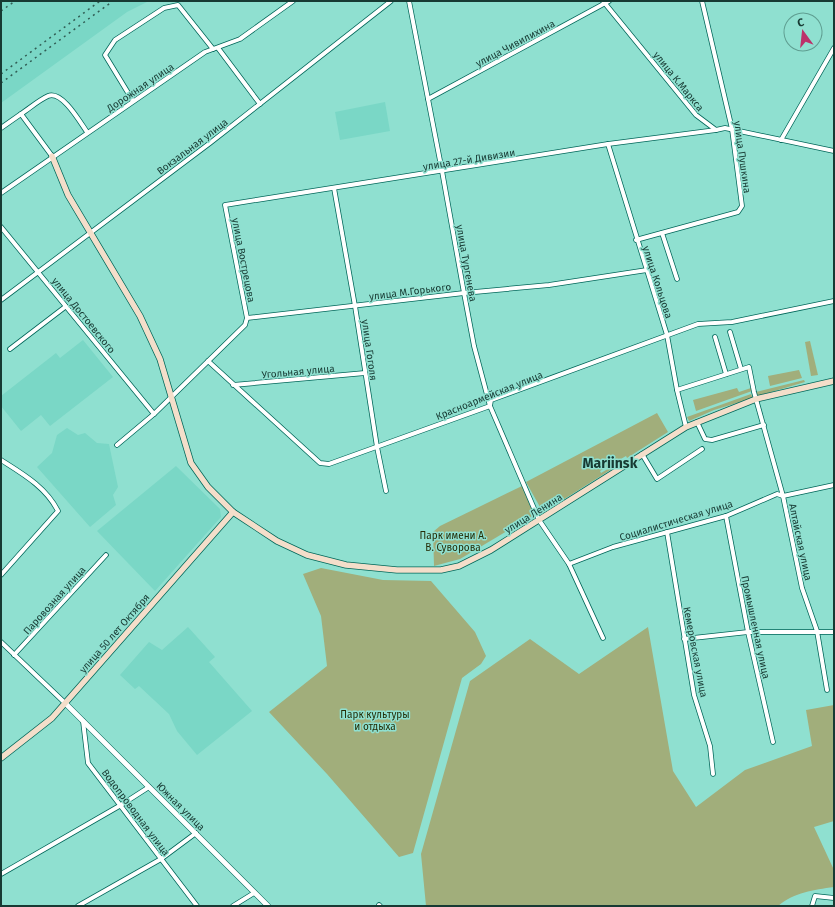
<svg xmlns="http://www.w3.org/2000/svg" width="835" height="907" font-family="'Fira Sans',sans-serif">
	<style>
		.built { fill: #7ad7c6 }
		.green { fill: #a1ae7b }
		.lines { fill: none; stroke-linecap: round; stroke-linejoin: round }
		.minor-casing { stroke: #006659; stroke-width: 5.5 }
		.tertiary-casing { stroke: #006659; stroke-width: 6 }
		.secondary-casing { stroke: #006659; stroke-width: 7 }
		.minor { stroke: #fff; stroke-width: 4 }
		.tertiary { stroke: #fff; stroke-width: 5 }
		.secondary { stroke: #f4deca; stroke-width: 5.5 }
		.rail { stroke: #315e55; stroke-width: 1.5; stroke-dasharray: 2 4; stroke-linecap: butt }
		.labels { text-anchor: middle; stroke-width: 3; stroke-linejoin: round; paint-order: stroke }
		.street-label { font-size: 10px; fill: #173a33; stroke: #8fe0d0 }
		.park-label { font-size: 10px; fill: #252d07; stroke: #8fe0d0 }
		.district-label { font-size: 14px; font-weight: bold; fill: #173a33; stroke: #8fe0d0 }
	</style>
	<rect width="100%" height="100%" fill="#8fe0d0"/>
	<g class="built">
		<polygon points="1,1 149,1 127,12 1,103"/>
		<polygon points="385,102 390,131 340,140 335,112"/>
		<polygon points="83,340 113,377 50,426 41,415 21,431 1,406 1,396 56,353 60,358"/>
		<polygon points="67,428 78,435 85,433 97,443 109,444 118,487 113,495 116,505 90,527 37,467 52,453 57,435"/>
		<polygon points="176,466 220,509 221,517 155,591 97,531"/>
		<polygon points="188,627 215,657 209,662 252,711 197,755 177,731 169,714 139,686 135,689 120,675 149,642 162,650"/>
	</g>
	<g class="green">
		<polygon points="810,341 818,375 811,376 805,342"/>
		<polygon points="799,370 802,378 770,386 768,376"/>
		<polygon points="804,380 805,382 758,396 756,392"/>
		<polygon points="737,388 739,392 751,388 752,391 696,411 693,400"/>
		<polygon points="751,394 753,398 714,410 689,421 687,417"/>
		<polygon points="657,413 668,432 627,458 626,456 600,471 601,473 611,467 612,469 539,515 536,509 540,507 526,482"/>
		<polygon points="522,486 534,515 460,559 434,566 433,532 440,526"/>
		<polygon points="321,568 383,580 431,581 475,632 486,656 481,664 462,678 413,853 399,857 327,774 269,712 327,666 321,616 303,574"/>
		<path d="M648 627 673 771 696 807 745 770 812 746 806 710 834 705V821L814 827 834 870V887C813 890 795 892 778 906H426L421 854 470 681 530 639 579 674Z"/>
	</g>
	<g class="lines">
		<defs>
			<g id="minor">
				<polyline points="409,1 442,171 464,293 474,346 490,406 539,520 569,564 603,638"/>
				<polyline points="603,1 696,115 716,130 725,128 834,151"/>
				<polyline points="218,48 260,104"/>
				<polyline points="428,99 609,1"/>
				<polyline points="133,101 105,55 115,40 164,8 178,5 213,49"/>
				<polyline points="1,128 21,114"/>
				<polyline points="781,140 834,48"/>
				<polyline points="608,144 667,335 677,390 686,427"/>
				<path d="M52 156 21 114C30 108 39 100 48 96 62 90 80 122 87 132"/>
				<polyline points="334,188 355,306 377,447 386,491"/>
				<polyline points="1,193 205,52 240,39 293,1"/>
				<polyline points="1,227 154,414"/>
				<polyline points="662,233 677,279"/>
				<polyline points="636,240 738,212 742,206 732,129 702,1"/>
				<polyline points="1,300 210,143 391,1"/>
				<polyline points="247,318 464,293 549,285 647,270"/>
				<polyline points="730,332 741,369"/>
				<polyline points="715,337 726,374"/>
				<polyline points="10,349 65,307"/>
				<polyline points="208,361 320,463 329,464 490,406 491,400 698,324 732,322 834,301"/>
				<polyline points="233,385 365,373"/>
				<polyline points="677,390 749,367 754,392 783,496 802,588 817,631 827,690"/>
				<polyline points="697,422 705,439 712,440 764,425"/>
				<polyline points="117,445 154,414 245,325 247,318 225,205 608,144 716,130"/>
				<polyline points="642,454 657,479 702,449"/>
				<path d="M1 460C23 474 46 487 58 511L1 575"/>
				<polyline points="726,516 748,632 773,742"/>
				<polyline points="667,532 694,695 710,746 713,774"/>
				<polyline points="569,564 613,547 726,516 777,494 783,496 834,485"/>
				<polyline points="684,639 748,632 834,632"/>
				<polyline points="1,642 65,703"/>
				<polyline points="14,655 106,555"/>
				<polyline points="83,721 88,763 197,906"/>
				<polyline points="1,874 121,805 149,787"/>
				<polyline points="379,905 380,906"/>
				<polyline points="78,906 161,859 196,833"/>
				<polyline points="233,906 254,893"/>
				<polyline points="812,906 815,896 834,898"/>
			</g>
			<polyline id="tertiary" points="65,703 268,906"/>
			<g id="secondary">
				<polyline points="52,156 68,195 140,316 160,359 191,463 208,487 233,512 277,541 307,555 346,565 397,570 441,570 459,566 491,550 686,427 756,399 834,381"/>
				<polyline points="1,758 52,718 233,512"/>
			</g>
		</defs>
		<use href="#minor" class="minor-casing"/>
		<use href="#tertiary" class="tertiary-casing"/>
		<use href="#secondary" class="secondary-casing"/>
		<use href="#minor" class="minor"/>
		<use href="#tertiary" class="tertiary"/>
		<use href="#secondary" class="secondary"/>
		<g class="rail">
			<polyline points="1,11 15,1"/>
			<polyline points="1,74 100,1"/>
			<polyline points="1,83 113,1"/>
		</g>
	</g>
	<g class="labels">
		<g class="street-label">
			<text transform="translate(515 43) rotate(-28)" y="4">улица Чивилихина</text>
			<text transform="translate(679 81) rotate(51)" y="4">улица К.Маркса</text>
			<text transform="translate(140 87) rotate(-34)" y="4">Дорожная улица</text>
			<text transform="translate(192 146) rotate(-37)" y="4">Вокзальная улица</text>
			<text transform="translate(743 157) rotate(82)" y="4">улица Пушкина</text>
			<text transform="translate(469 159) rotate(-9)" y="4">улица 27-й Дивизии</text>
			<text transform="translate(244 260) rotate(79)" y="4">улица Вострецова</text>
			<text transform="translate(467 263) rotate(80)" y="4">улица Тургенева</text>
			<text transform="translate(658 282) rotate(72)" y="4">улица Кольцова</text>
			<text transform="translate(410 291) rotate(-7)" y="4">улица М.Горького</text>
			<text transform="translate(84 315) rotate(51)" y="4">улица Достоевского</text>
			<text transform="translate(370 350) rotate(82)" y="4">улица Гоголя</text>
			<text transform="translate(298 371) rotate(-5)" y="4">Угольная улица</text>
			<text transform="translate(489 395) rotate(-22)" y="4">Красноармейская улица</text>
			<text transform="translate(533 513) rotate(-32)" y="4">улица Ленина</text>
			<text transform="translate(676 520) rotate(-17)" y="4">Социалистическая улица</text>
			<text transform="translate(801 542) rotate(78)" y="4">Алтайская улица</text>
			<text transform="translate(54 600) rotate(-48)" y="4">Паровозная улица</text>
			<text transform="translate(756 627) rotate(78)" y="4">Промышленная улица</text>
			<text transform="translate(114 633) rotate(-49)" y="4">улица 50 лет Октября</text>
			<text transform="translate(696 652) rotate(79)" y="4">Кемеровская улица</text>
			<text transform="translate(181 806) rotate(45)" y="4">Южная улица</text>
			<text transform="translate(136 812) rotate(53)" y="4">Водопроводная улица</text>
		</g>
		<g class="park-label">
			<text x="453" y="539">Парк имени А.<tspan x="453" dy="12">В. Суворова</tspan></text>
			<text x="375" y="718">Парк культуры<tspan x="375" dy="12">и отдыха</tspan></text>
		</g>
		<g class="district-label">
			<text x="610" y="468">Mariinsk</text>
		</g>
	</g>
	<rect width="835" height="907" fill="none" stroke="#173a33" stroke-width="4"/>
	<g transform="translate(803 32) rotate(345)"><circle r="19" fill="#8fe0d0" stroke="#5f9e91"/>
	<path d="M0-3L7 15L0 10L-7 15Z" fill="#bc316a"/>
	<text y="-6" font-size="11" font-weight="bold" text-anchor="middle" fill="#173a33">С</text>
	</g>
</svg>
